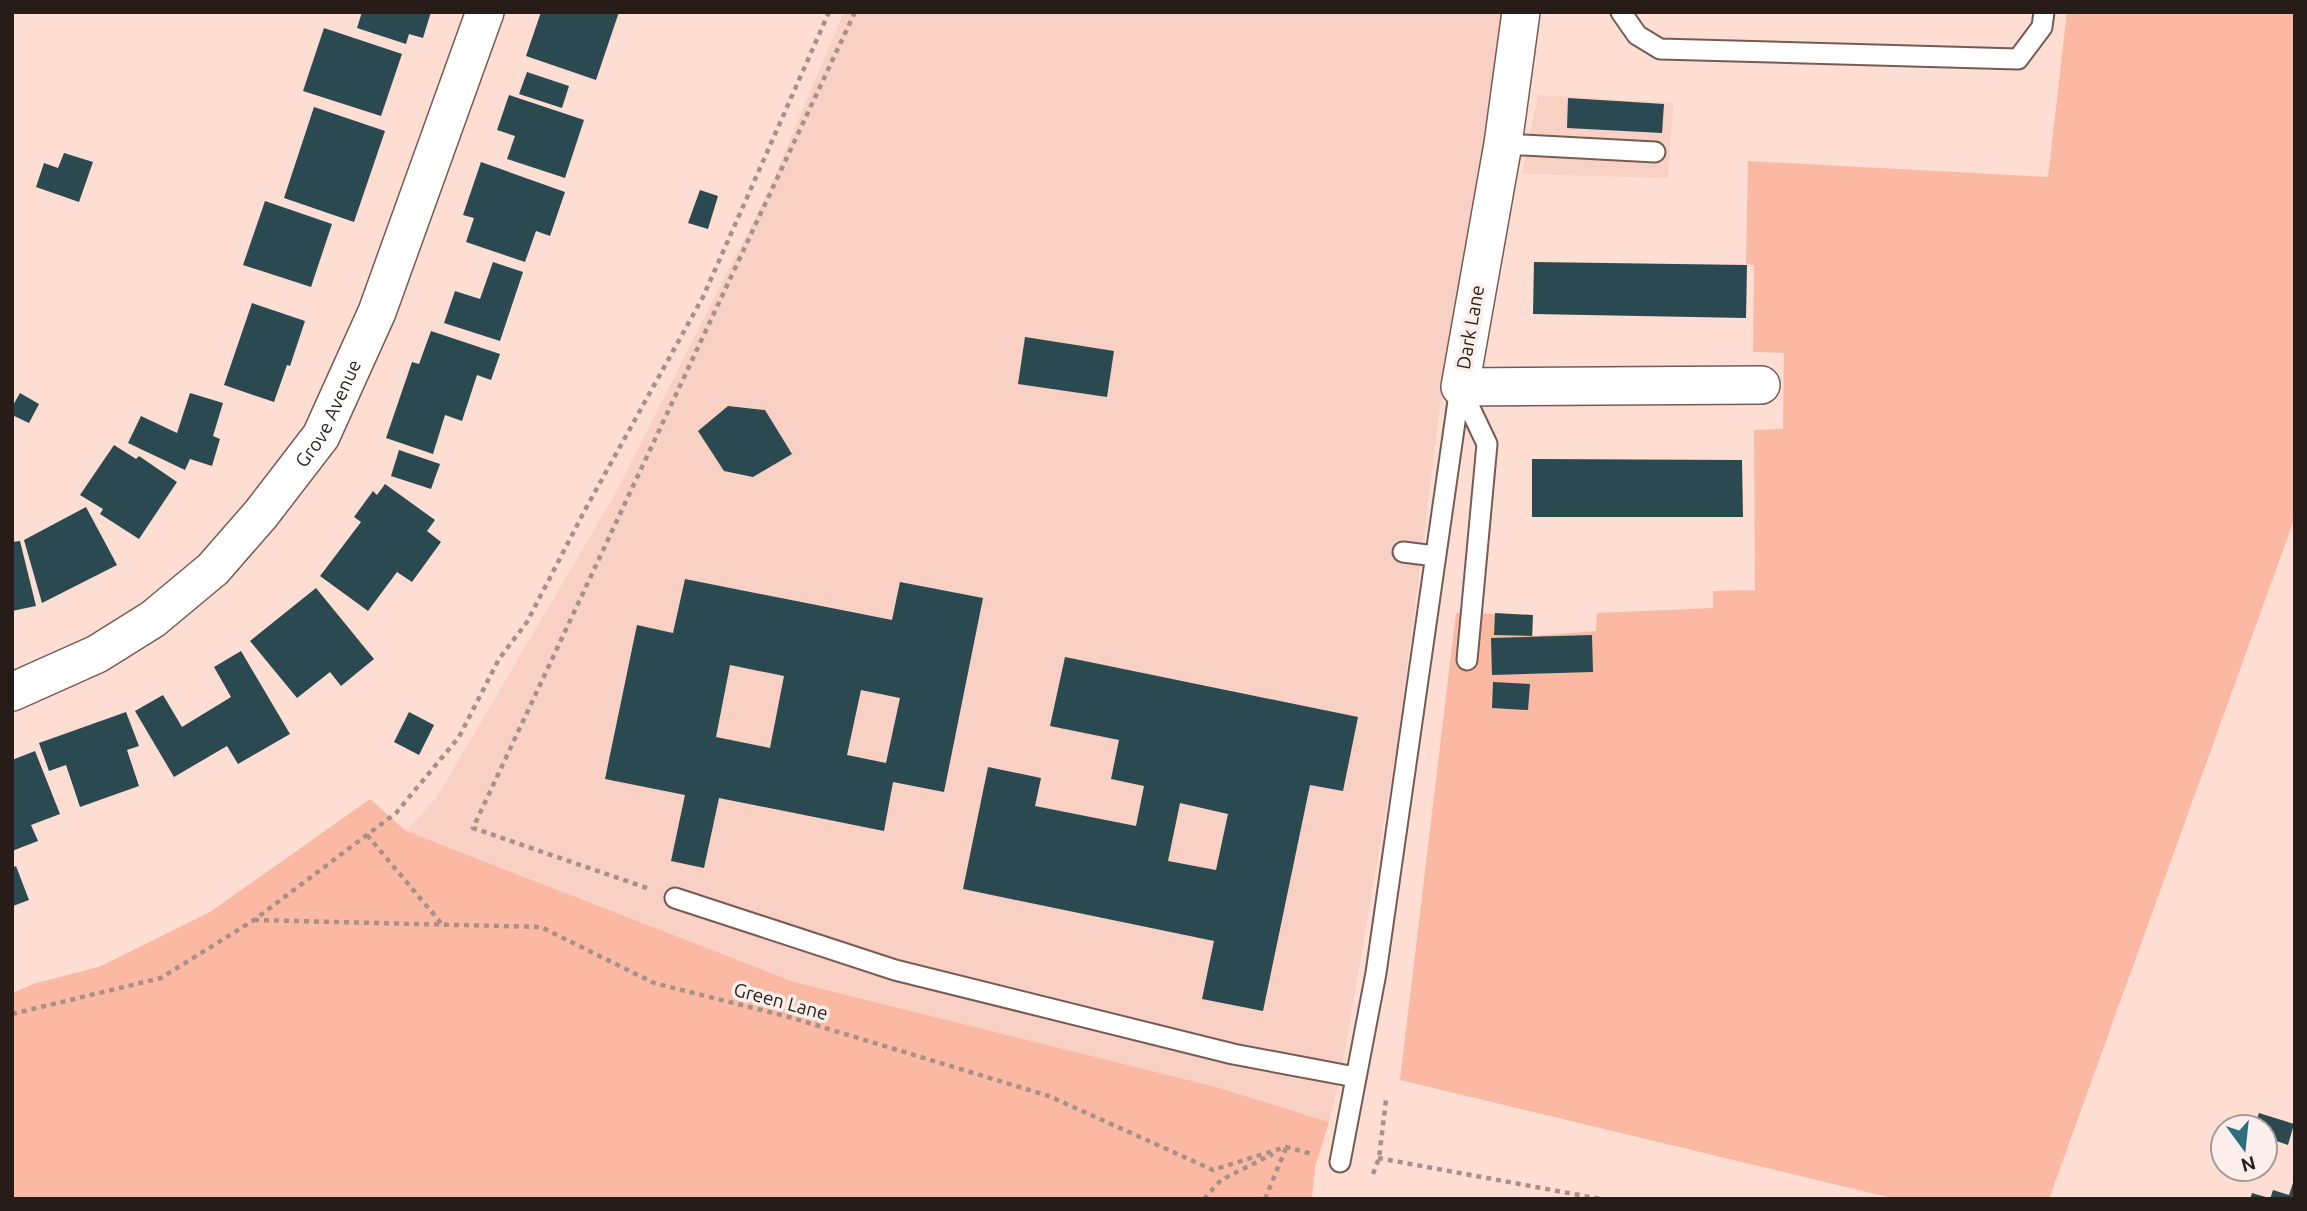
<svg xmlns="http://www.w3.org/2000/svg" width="2307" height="1211" font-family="Ubuntu,sans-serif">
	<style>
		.built { fill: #f8d0c4 }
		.green { fill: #fbb9a4 }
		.building { fill: #2a4951; fill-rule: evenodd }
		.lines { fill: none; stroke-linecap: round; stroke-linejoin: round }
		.service-casing { stroke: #775b53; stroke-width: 23 }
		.minor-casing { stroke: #775b53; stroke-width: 40 }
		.path { stroke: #a89088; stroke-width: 4.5; stroke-dasharray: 5 5; stroke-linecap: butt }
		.service { stroke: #fff; stroke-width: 19 }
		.minor { stroke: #fff; stroke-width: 37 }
		.labels { text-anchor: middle; stroke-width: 7; stroke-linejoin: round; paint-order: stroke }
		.street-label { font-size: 19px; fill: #271c18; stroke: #fcefeb }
	</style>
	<rect width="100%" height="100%" fill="#feddd3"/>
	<g class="built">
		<polygon points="844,12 1504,12 1468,245 1446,361 1398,738 1341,1074 1329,1122 1216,1087 794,982 406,831 437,797 615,494 767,194"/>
		<polygon points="1538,95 1673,103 1668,178 1522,174"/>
	</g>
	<g class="green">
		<polygon points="2067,12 2295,12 2295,517 2049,1199 1896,1199 1400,1080 1456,613 1533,615 1533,636 1596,631 1597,613 1713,608 1713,591 1755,590 1754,430 1783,429 1784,353 1753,352 1754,265 1746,264 1748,161 2048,177"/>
		<polygon points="370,799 406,831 794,982 1216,1087 1329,1122 1315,1167 1312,1199 12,1199 12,993 36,983 99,967 210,912"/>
	</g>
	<g class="building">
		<polygon points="362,12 431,12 423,38 409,34 406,44 357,28"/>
		<polygon points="541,12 619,12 596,80 526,56"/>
		<polygon points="324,28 402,54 381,116 303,91"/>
		<polygon points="527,72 569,86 562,108 519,94"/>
		<polygon points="509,95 584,120 565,178 507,159 515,136 497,130"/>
		<polygon points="1568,98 1664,104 1662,133 1567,128"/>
		<polygon points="314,107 385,131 354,222 284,198"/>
		<polygon points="64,153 93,162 79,202 36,187 44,163 58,168"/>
		<polygon points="481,162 565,192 550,236 536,231 525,262 466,242 474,218 463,215"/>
		<polygon points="700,190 718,196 708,229 688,223"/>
		<polygon points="265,201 332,224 311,287 243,265"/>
		<polygon points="493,262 523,272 500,341 444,323 455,291 480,299"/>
		<polygon points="1534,262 1747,265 1746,318 1533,314"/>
		<polygon points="252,303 305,321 290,366 287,365 274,402 224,385"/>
		<polygon points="431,331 500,354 491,380 477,375 462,421 445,415 433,454 386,438 412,362 419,364"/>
		<polygon points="1025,337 1114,351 1107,397 1018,384"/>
		<polygon points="20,393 39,404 29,423 12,415 12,407"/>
		<polygon points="190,393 223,403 213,436 220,439 212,466 190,459 185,470 128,443 141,416 177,433"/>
		<polygon points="728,406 765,410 792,454 753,477 724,471 698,431"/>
		<polygon points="114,445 136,459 139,456 177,482 139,539 100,514 103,509 80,495"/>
		<polygon points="399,450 440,464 431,489 391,476"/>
		<polygon points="1532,459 1742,460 1743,517 1532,517"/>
		<polygon points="385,484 435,520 427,531 441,542 412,582 397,572 368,611 320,576 361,522 354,517 373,491 377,495"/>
		<polygon points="86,507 117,565 42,603 24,540"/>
		<polygon points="20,541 36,606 12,611 12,542"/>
		<path d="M685 579 892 620 900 582 983 598 944 792 893 782 884 831 719 798 704 868 671 861 685 795 605 779 637 625 673 633ZM730 665 784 676 770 748 716 737ZM861 690 900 698 886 763 847 755Z"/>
		<polygon points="316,588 374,659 341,686 330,672 297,698 250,641"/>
		<polygon points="1495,613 1533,615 1532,636 1494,635"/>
		<polygon points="1592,635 1593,672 1492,675 1491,638"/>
		<polygon points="241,651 290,734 238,764 227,746 174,777 135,711 163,695 182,727 231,697 214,667"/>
		<path d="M1065 657 1358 717 1343 791 1310 785 1263 1011 1202 999 1214 941 963 889 988 767 1041 778 1035 806 1136 826 1144 786 1111 779 1119 740 1050 726ZM1180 803 1228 814 1216 870 1168 861Z"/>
		<polygon points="1493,682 1530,684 1528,710 1492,708"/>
		<polygon points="126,712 139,746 127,750 139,786 80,807 66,765 49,771 39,743"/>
		<polygon points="409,712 434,725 419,755 394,742"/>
		<polygon points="35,751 60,814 31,825 38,841 12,851 12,760"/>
		<polygon points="16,866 29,900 13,906 12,868"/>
		<polygon points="2259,1113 2294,1124 2288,1145 2265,1137 2265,1127 2254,1127"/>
		<polygon points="2294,1180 2295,1199 2270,1199 2273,1190 2289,1195"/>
		<polygon points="2252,1193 2269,1198 2269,1199 2250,1199"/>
	</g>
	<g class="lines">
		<defs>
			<g id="service">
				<polyline points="1621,12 1637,35 1660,49 2018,59 2042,27 2044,12"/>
				<polyline points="1503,144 1655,152"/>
				<polyline points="1460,387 1487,444 1467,660"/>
				<polyline points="1403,552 1435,556"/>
				<polyline points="675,898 895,970 1233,1054 1355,1077"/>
				<polyline points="1340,1162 1376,973 1460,387"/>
			</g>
			<g id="minor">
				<polyline points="1521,12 1503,144 1460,387 1761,385"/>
				<path id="s1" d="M12 692 97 654 153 619 213 569 261 514 321 436 377 312 485 12"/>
			</g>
		</defs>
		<use href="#service" class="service-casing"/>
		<use href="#minor" class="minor-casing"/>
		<g class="path">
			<polyline points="367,835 441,923"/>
			<polyline points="647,888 473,828 855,12"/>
			<polyline points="254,920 541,927 654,983 789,1017 1049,1096 1213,1170 1286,1147 1312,1154"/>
			<polyline points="12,1014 161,978 254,920 396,813 459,737 499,659 527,622 586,508 703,297 829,12"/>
			<polyline points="1378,1158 1601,1199"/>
			<polyline points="1373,1174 1379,1158 1386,1100"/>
			<polyline points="1204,1199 1221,1180 1273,1154"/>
			<polyline points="1265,1199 1286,1148"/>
		</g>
		<use href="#service" class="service"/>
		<use href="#minor" class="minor"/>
	</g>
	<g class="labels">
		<g class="street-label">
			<text transform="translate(1470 327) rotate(-80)" y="7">Dark Lane</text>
			<text dy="7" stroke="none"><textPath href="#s1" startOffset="432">Grove Avenue</textPath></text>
			<text transform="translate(781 1001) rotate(15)" y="7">Green Lane</text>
		</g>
	</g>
	<rect width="2307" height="1211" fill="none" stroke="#271c18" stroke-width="28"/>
	<g transform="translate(2244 1148) rotate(165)"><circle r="33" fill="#fcefeb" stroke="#a79b97" stroke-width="2"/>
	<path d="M0-5L12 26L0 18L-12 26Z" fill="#2c7080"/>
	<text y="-10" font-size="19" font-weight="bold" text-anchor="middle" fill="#271c18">N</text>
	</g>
</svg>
